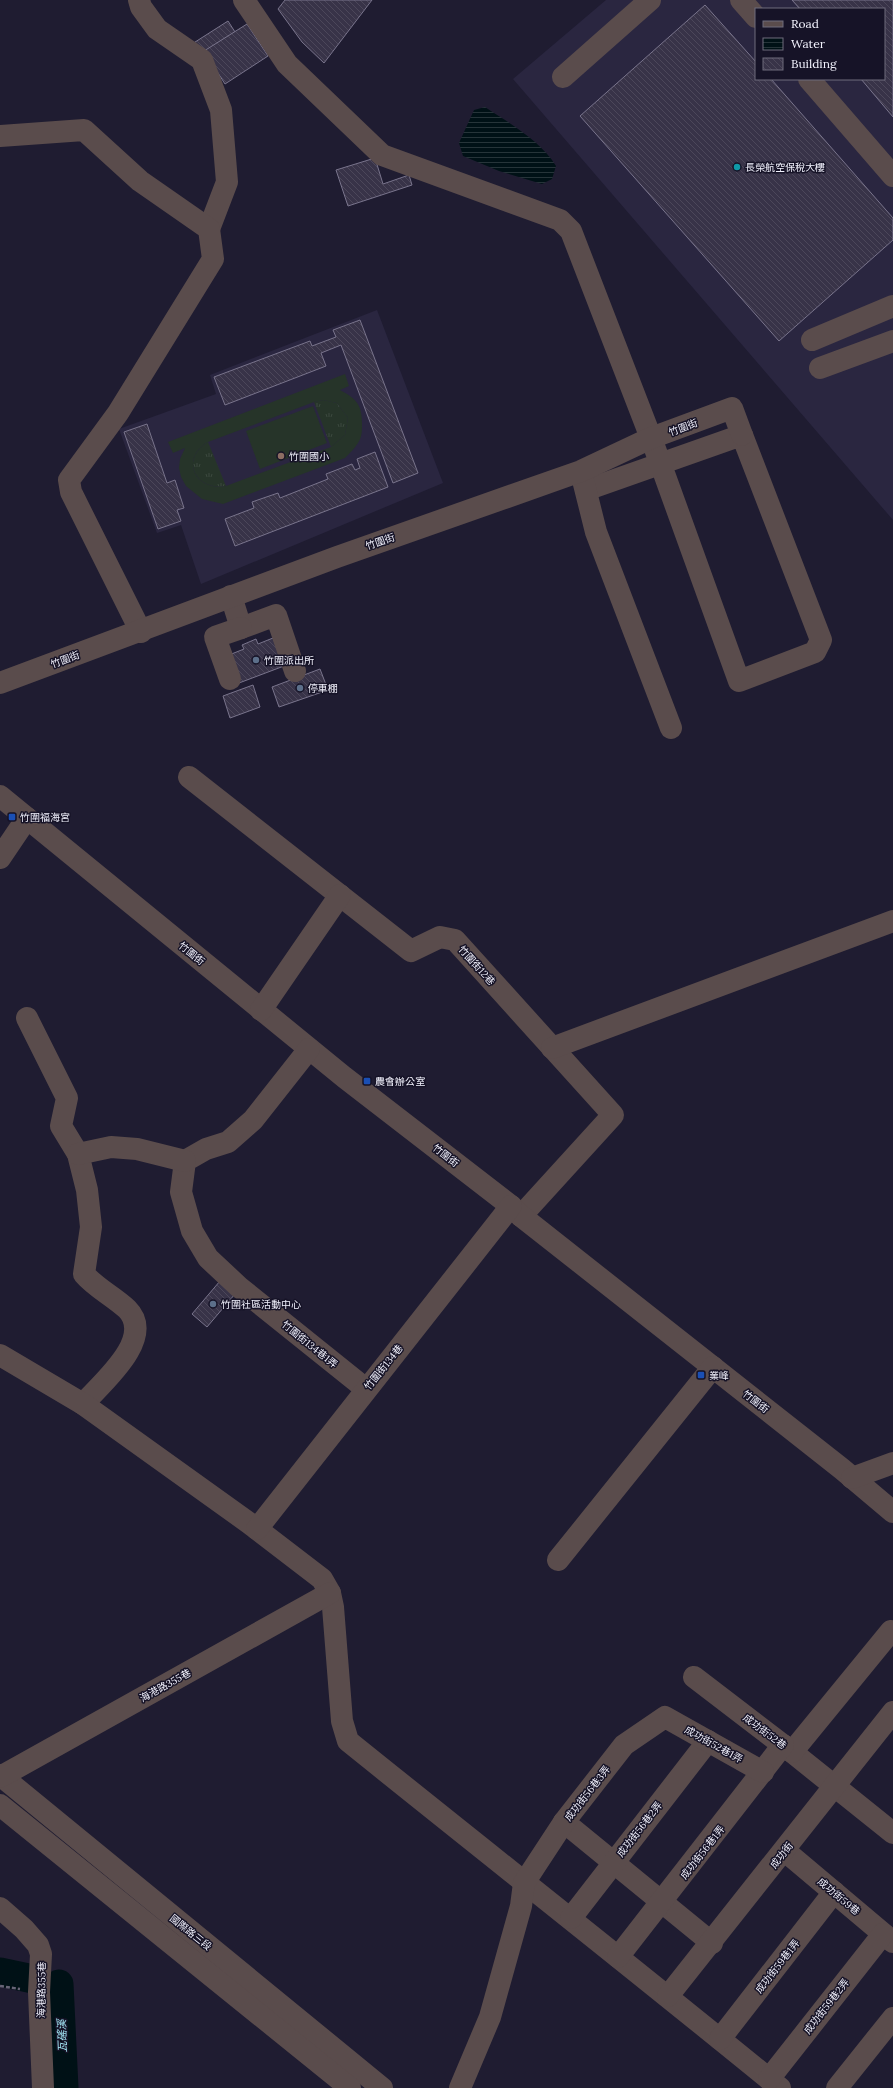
<svg xmlns="http://www.w3.org/2000/svg" width="893" height="2088" font-family="Lora,'Noto Sans TC',serif">
	<style>
		.built { fill: #2a2640; fill-rule: evenodd }
		.grass { fill: url(#grass-tufts) }
		.garden { fill: #263429; fill-rule: evenodd }
		.water { fill: url(#water-rules) }
		.lines { fill: none; stroke-linecap: round; stroke-linejoin: round }
		.river { stroke: #001116; stroke-width: 29 }
		.building { fill: url(#building-back-hatch); stroke: #79748c }
		.path { stroke: #666476; stroke-width: 2.5; stroke-dasharray: 4 2; stroke-linecap: butt }
		.minor { stroke: #5a4c4c; stroke-width: 22 }
		.culture-dot { fill: #0f9aa8; stroke: #161327; stroke-width: 1.5 }
		.education-dot { fill: #8d6e63; stroke: #161327; stroke-width: 1.5 }
		.service-dot { fill: #5c6f8a; stroke: #161327; stroke-width: 1.5 }
		.transit-dot { fill: #1a4fb4; stroke: #161327; stroke-width: 1.5 }
		.labels { text-anchor: middle; stroke-width: 3; stroke-linejoin: round; paint-order: stroke }
		.poi-label { font-size: 10px; fill: #f3f3fe; stroke: #161327; text-anchor: start }
		.street-label { font-size: 10px; fill: #f3f3fe; stroke: #161327 }
		.water-label { font-size: 11px; font-style: italic; fill: #a4eaf7; stroke: #161327 }
	</style>
	<defs>
		<pattern id="grass-tufts" width="24" height="20" patternUnits="userSpaceOnUse"><rect width="24" height="20" fill="#263429"/><path d="M3 7l-1-3M5 7V3M7 7l1-3M15 17l-1-3M17 17v-4M19 17l1-3" fill="none" stroke="#3b483e"/></pattern>
		<pattern id="water-rules" width="6" height="5" patternUnits="userSpaceOnUse"><rect width="6" height="5" fill="#001116"/><path d="M0 2.5h6" fill="none" stroke="#263439"/></pattern>
		<pattern id="building-back-hatch" width="6" height="6" patternUnits="userSpaceOnUse"><rect width="6" height="6" fill="#383348"/><path d="M-1 5l2 2M0 0l6 6M5-1l2 2" fill="none" stroke="#4c475a"/></pattern>
	</defs>
	<rect width="100%" height="100%" fill="#1f1c31"/>
	<g class="built">
		<path d="M606 0H893V520L513 79ZM756 9H884V79H756Z"/>
		<polygon points="377,310 443,483 201,584 181,525 157,533 119,429 216,394 210,375"/>
	</g>
	<g class="grass">
		<polygon points="323,400 337,403 348,418 345,435 331,447 314,402"/>
		<path d="M208 442 226 486C194 491 180 458 208 442Z"/>
	</g>
	<g class="garden">
		<path d="M345 374 349 386 340 390C357 399 362 405 362 424 362 431 362 437 358 443 355 448 350 453 345 458L223 504 202 499 186 486 181 477 179 468 180 459 185 448 173 453 168 442ZM323 400 337 403 348 418 345 435 331 447 226 486C194 491 180 458 208 442L314 402Z"/>
		<polygon points="313,406 327,443 260,469 246,431"/>
	</g>
	<path class="water" d="M485 107C509 123 541 141 556 166L552 179 542 184 499 171 463 156 459 143 474 110Z"/>
	<g class="lines">
		<g class="river">
			<polyline points="0,1972 33,1979"/>
			<polyline points="59,1984 64,2088"/>
		</g>
	</g>
	<g class="building">
		<polygon points="285,0 372,0 324,63 302,42 278,9"/>
		<polygon points="792,0 893,0 893,117 861,79 884,79 884,9 800,9"/>
		<polygon points="705,5 756,62 756,79 771,79 893,218 893,240 779,341 580,116"/>
		<polygon points="228,21 235,32 199,55 192,44"/>
		<polygon points="247,24 268,56 225,84 204,51"/>
		<polygon points="375,158 383,184 409,175 412,185 348,206 336,170"/>
		<polygon points="360,320 418,473 393,483 341,345 321,353 326,366 225,405 214,377 310,341 312,346 336,337 333,330"/>
		<polygon points="147,424 167,483 175,480 184,508 177,510 181,521 158,529 124,432"/>
		<polygon points="375,452 388,487 235,546 225,519 254,508 252,502 278,493 280,498 328,479 326,474 352,464 355,470 360,468 357,459"/>
		<polygon points="273,638 284,666 239,683 229,655 244,649 242,645 256,639 258,644"/>
		<polygon points="320,669 328,690 279,707 272,687"/>
		<polygon points="253,685 260,707 230,718 223,696"/>
		<polygon points="220,1281 235,1294 207,1327 192,1314"/>
	</g>
	<g class="lines">
		<polyline class="path" points="0,1986 20,1989"/>
		<g class="minor">
			<polyline points="139,0 141,7 157,29 202,60 221,110 227,182 209,229"/>
			<polyline points="244,0 287,64 382,155 560,220 571,231 651,438 661,465 739,681 815,652 821,640 742,435 586,490"/>
			<polyline points="741,0 756,17"/>
			<polyline points="563,77 650,0"/>
			<polyline points="809,79 893,176"/>
			<polyline points="0,136 84,130 140,181 209,229 213,259 118,413 69,480 71,492 141,632"/>
			<polyline points="812,340 893,306"/>
			<polyline points="820,368 893,341"/>
			<polyline points="582,476 596,532 671,728"/>
			<polyline points="231,596 241,628 276,615 295,671"/>
			<polyline points="230,679 215,637 241,628"/>
			<polyline points="0,683 337,557 581,471 651,438 732,408 742,435"/>
			<polyline points="189,777 411,951 440,937 455,940 613,1115 521,1216"/>
			<polyline points="0,796 344,1077 511,1206 521,1216 842,1469 893,1512"/>
			<polyline points="0,858 27,818"/>
			<polyline points="261,1010 340,895"/>
			<path d="M27 1018 67 1098 61 1126 78 1154 87 1190 91 1227 84 1274C96 1288 113 1296 127 1309 156 1338 102 1383 83 1404"/>
			<polyline points="552,1048 893,921"/>
			<polyline points="309,1049 253,1120 228,1142 206,1149 185,1161 181,1192 192,1231 208,1258 239,1287 366,1389"/>
			<polyline points="78,1154 111,1147 137,1149 185,1161"/>
			<path d="M0 1355 83 1404 249 1523 322 1579 330 1593 333 1607 342 1721 348 1741C492 1857 637 1971 780 2088"/>
			<polyline points="852,1478 893,1463"/>
			<polyline points="257,1529 511,1206"/>
			<polyline points="558,1560 713,1367"/>
			<polyline points="694,1677 792,1752 893,1833"/>
			<polyline points="792,1752 891,1631 893,1633"/>
			<polyline points="0,1775 382,2088"/>
			<polyline points="0,1777 330,1593"/>
			<polyline points="0,1805 350,2088"/>
			<polyline points="564,1822 712,1943"/>
			<polyline points="785,1851 893,1942"/>
			<polyline points="0,1908 24,1929 38,1945 41,1954 39,1992 43,2088"/>
			<polyline points="571,1918 708,1741"/>
			<polyline points="618,1957 783,1745"/>
			<polyline points="668,1996 893,1712"/>
			<polyline points="720,2039 834,1892"/>
			<polyline points="769,2079 883,1934"/>
			<polyline points="460,2088 490,2017 521,1906 524,1883 564,1822 624,1745 665,1717 763,1772"/>
			<polyline points="837,2088 893,2018"/>
		</g>
	</g>
	<circle class="culture-dot" cx="737" cy="167" r="4"/>
	<circle class="education-dot" cx="281" cy="456" r="4"/>
	<g class="service-dot">
		<circle cx="256" cy="660" r="4"/>
		<circle cx="300" cy="688" r="4"/>
		<circle cx="213" cy="1304" r="4"/>
	</g>
	<g class="transit-dot">
		<rect x="8" y="813" width="8" height="8" rx="2"/>
		<rect x="363" y="1077" width="8" height="8" rx="2"/>
		<rect x="697" y="1371" width="8" height="8" rx="2"/>
	</g>
	<g class="labels">
		<g class="poi-label">
			<text x="745" y="171">長榮航空保稅大樓</text>
			<text x="289" y="460">竹圍國小</text>
			<text x="264" y="664">竹圍派出所</text>
			<text x="308" y="692">停車棚</text>
			<text x="20" y="821">竹圍福海宮</text>
			<text x="375" y="1085">農會辦公室</text>
			<text x="221" y="1308">竹圍社區活動中心</text>
			<text x="709" y="1379">業峰</text>
		</g>
		<g class="street-label">
			<text transform="translate(683 427) rotate(-20)" y="4">竹圍街</text>
			<text transform="translate(380 541) rotate(-19)" y="4">竹圍街</text>
			<text transform="translate(65 659) rotate(-20)" y="4">竹圍街</text>
			<text transform="translate(192 953) rotate(39)" y="4">竹圍街</text>
			<text transform="translate(477 965) rotate(48)" y="4">竹圍街12巷</text>
			<text transform="translate(446 1155) rotate(38)" y="4">竹圍街</text>
			<text transform="translate(310 1344) rotate(39)" y="4">竹圍街134巷1弄</text>
			<text transform="translate(383 1367) rotate(-51)" y="4">竹圍街134巷</text>
			<text transform="translate(756 1401) rotate(38)" y="4">竹圍街</text>
			<text transform="translate(165 1685) rotate(-29)" y="4">海港路355巷</text>
			<text transform="translate(765 1731) rotate(37)" y="4">成功街52巷</text>
			<text transform="translate(714 1744) rotate(29)" y="4">成功街52巷1弄</text>
			<text transform="translate(587 1793) rotate(-52)" y="4">成功街56巷3弄</text>
			<text transform="translate(639 1829) rotate(-52)" y="4">成功街56巷2弄</text>
			<text transform="translate(702 1852) rotate(-52)" y="4">成功街56巷1弄</text>
			<text transform="translate(781 1855) rotate(-52)" y="4">成功街</text>
			<text transform="translate(839 1896) rotate(40)" y="4">成功街59巷</text>
			<text transform="translate(191 1932) rotate(39)" y="4">國際路三段</text>
			<text transform="translate(777 1966) rotate(-52)" y="4">成功街59巷1弄</text>
			<text transform="translate(41 1990) rotate(-89)" y="4">海港路355巷</text>
			<text transform="translate(826 2006) rotate(-52)" y="4">成功街59巷2弄</text>
		</g>
		<g class="water-label">
			<text transform="translate(62 2036) rotate(-92)" y="4">瓦磘溪</text>
		</g>
	</g>
	<rect x="755" y="8" width="130" height="72" fill="#161327" stroke="#6e6d7d"/>
	<rect x="763" y="21" width="20" height="6" fill="#5a4c4c" stroke="#6e6d7d"/>
	<text x="791" y="28" font-size="12" fill="#f3f3fe">Road</text>
	<rect x="763" y="38" width="20" height="12" fill="url(#water-rules)" stroke="#6e6d7d"/>
	<text x="791" y="48" font-size="12" fill="#f3f3fe">Water</text>
	<rect x="763" y="58" width="20" height="12" fill="url(#building-back-hatch)" stroke="#6e6d7d"/>
	<text x="791" y="68" font-size="12" fill="#f3f3fe">Building</text>
</svg>
